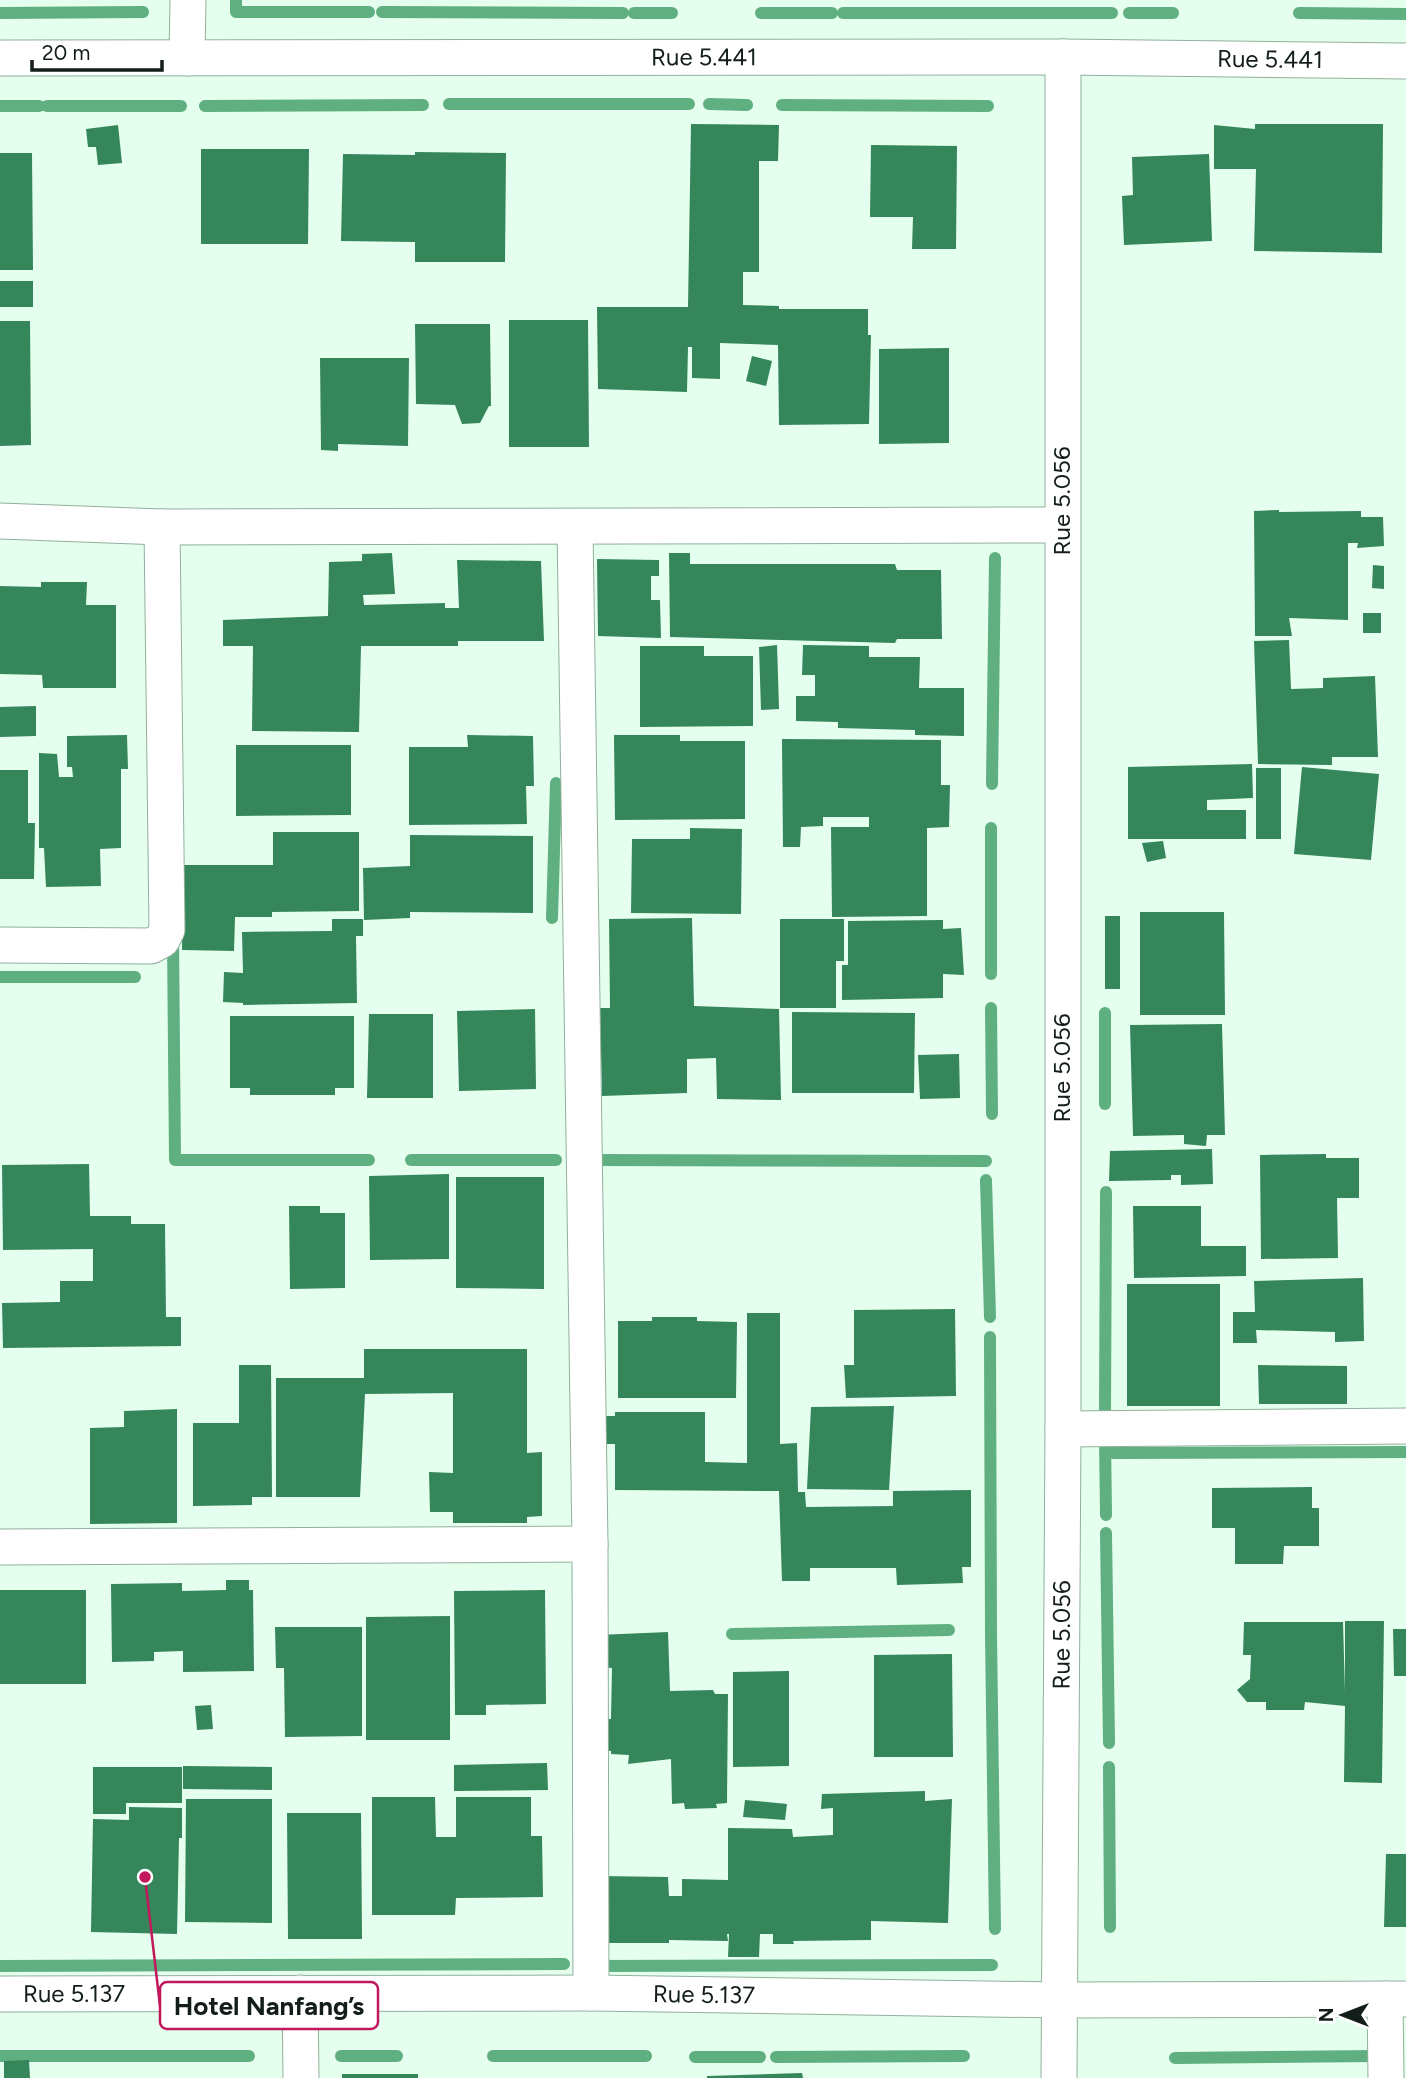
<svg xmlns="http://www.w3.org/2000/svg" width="1406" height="2078" font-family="Figtree,sans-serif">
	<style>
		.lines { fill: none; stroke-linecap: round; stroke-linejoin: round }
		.stream { stroke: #5faf81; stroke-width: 12 }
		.building { fill: #35865a }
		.minor-casing { stroke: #91b09c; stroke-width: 37 }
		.minor { stroke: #fff; stroke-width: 35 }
		.labels { text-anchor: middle; stroke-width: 7; stroke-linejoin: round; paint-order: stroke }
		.street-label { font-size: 24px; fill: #121e17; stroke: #fff }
		.leader { fill: none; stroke: #c2185b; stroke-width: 2.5 }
		.callout-dot { fill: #c2185b; stroke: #fff; stroke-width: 2.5 }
		.callout { fill: #fff; stroke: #c2185b; stroke-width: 2.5 }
		.callout-label { font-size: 26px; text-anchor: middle; font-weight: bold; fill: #121e17 }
	</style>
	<rect width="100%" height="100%" fill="#e4ffed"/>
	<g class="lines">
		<g class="stream">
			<polyline points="236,0 236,12 369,12"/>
			<polyline points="382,12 623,13"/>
			<polyline points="0,13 143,12"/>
			<polyline points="634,13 672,13"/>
			<polyline points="761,13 832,13"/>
			<polyline points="843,13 1112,13"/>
			<polyline points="1129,13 1173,13"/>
			<polyline points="1299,13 1406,14"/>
			<polyline points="449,104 689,104"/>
			<polyline points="709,104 747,105"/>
			<polyline points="782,105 988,106"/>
			<polyline points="0,106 39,106"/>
			<polyline points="47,106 181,106"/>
			<polyline points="205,106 423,105"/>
			<polyline points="992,784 995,558"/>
			<polyline points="991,828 991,974"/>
			<polyline points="552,918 556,783"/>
			<polyline points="173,937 175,1160 369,1160"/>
			<polyline points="0,977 135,977"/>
			<polyline points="991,1008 992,1114"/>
			<polyline points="1105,1013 1105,1104"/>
			<polyline points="411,1160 556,1160"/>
			<polyline points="586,1160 986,1161"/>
			<polyline points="986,1180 990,1317"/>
			<polyline points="990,1337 991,1635 995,1929"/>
			<polyline points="1105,1414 1106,1192"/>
			<polyline points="1105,1436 1106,1515"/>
			<polyline points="1113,1453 1406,1452"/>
			<polyline points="1106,1533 1109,1743"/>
			<polyline points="732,1634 949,1630"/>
			<polyline points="1109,1767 1110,1927"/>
			<polyline points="0,1966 564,1964"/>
			<polyline points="593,1966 992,1965"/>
			<polyline points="0,2056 249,2056"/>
			<polyline points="341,2056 397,2056"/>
			<polyline points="493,2056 646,2056"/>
			<polyline points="695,2057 760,2057"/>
			<polyline points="776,2057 964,2056"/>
			<polyline points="1175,2058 1377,2056"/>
		</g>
	</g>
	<g class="building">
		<polygon points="691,124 779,125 778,161 759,161 759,272 743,272 743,305 779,306 779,309 868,309 868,335 871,335 869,424 779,425 778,345 720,343 720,379 692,378 692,347 688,347 687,392 598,389 597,307 688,307"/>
		<polygon points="1255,124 1383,124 1382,253 1254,251 1256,169 1214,169 1214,125 1255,129"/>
		<polygon points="118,125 122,163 98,165 96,147 88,147 86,129"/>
		<polygon points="871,145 957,146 956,249 912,249 913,217 870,217"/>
		<polygon points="201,149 309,149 308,244 201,244"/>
		<polygon points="415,152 506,153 505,262 415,262 415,242 341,241 343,154 415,155"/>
		<polygon points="0,153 32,153 33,270 0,270"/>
		<polygon points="1209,154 1212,241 1124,245 1122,196 1133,195 1132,157"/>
		<rect x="0" y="281" width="33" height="26"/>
		<polygon points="509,320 588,320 589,447 509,447"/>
		<polygon points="0,321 30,321 31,445 0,446"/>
		<polygon points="415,324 490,324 491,406 489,406 480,423 462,424 455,405 416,404"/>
		<polygon points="949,348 949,443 879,444 879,349"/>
		<polygon points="752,356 772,361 766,386 746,381"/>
		<polygon points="320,358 409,358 408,446 338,444 338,451 321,450"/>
		<polygon points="1279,510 1279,512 1361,511 1361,517 1383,517 1384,546 1357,548 1358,543 1348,543 1348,620 1289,618 1292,636 1255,636 1254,511"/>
		<polygon points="392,553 395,594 363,595 364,605 445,603 445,608 459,608 457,560 541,561 544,641 458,641 458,646 361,646 359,732 252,731 253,646 223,646 223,620 328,616 329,562 362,561 362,554"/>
		<polygon points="669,553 690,553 690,564 895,564 897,570 941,570 942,639 897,639 895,643 670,637"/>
		<polygon points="597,559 659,560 659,576 651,576 651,600 660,600 661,638 598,636"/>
		<polygon points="1373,565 1384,566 1384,589 1372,588"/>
		<polygon points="41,582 87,582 86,605 116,605 116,688 43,688 42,675 0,674 0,586 41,587"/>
		<rect x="1363" y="613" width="18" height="20"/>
		<polygon points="1289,640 1291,689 1323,688 1323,678 1375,676 1378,757 1332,757 1332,765 1258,764 1254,641"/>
		<polygon points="777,645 779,709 761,710 759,647"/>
		<polygon points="803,645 869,646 869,657 920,657 919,688 964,688 964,736 915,735 915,730 838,728 838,722 796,721 796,696 815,696 815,675 802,675"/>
		<polygon points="640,646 704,646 704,656 753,656 753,726 640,727"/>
		<polygon points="36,706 36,736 0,737 0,707"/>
		<polygon points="127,735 128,769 121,769 121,848 100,849 101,886 46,887 44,848 39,848 39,753 57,754 59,777 73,777 72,767 67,767 67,736"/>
		<polygon points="467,735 533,736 534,786 526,786 527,824 409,825 409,747 468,747"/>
		<polygon points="614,735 680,735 680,741 745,741 745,819 615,820"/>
		<polygon points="782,739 941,740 941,785 950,785 949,827 927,828 927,916 832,917 831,827 869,827 869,817 823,817 823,826 801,827 800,847 783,847"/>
		<polygon points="236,745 351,745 351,815 236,816"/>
		<polygon points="1252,764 1253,798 1207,800 1207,810 1246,810 1246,839 1128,839 1128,767"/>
		<polygon points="1302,767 1379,774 1371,860 1294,854"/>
		<rect x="1256" y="768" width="25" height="71"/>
		<polygon points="0,770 28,770 28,823 35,823 34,879 0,879"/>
		<polygon points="690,828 742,829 741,914 631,913 632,839 690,839"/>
		<polygon points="273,832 359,832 359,911 272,912 272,917 235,917 234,951 182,950 183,865 273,865"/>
		<polygon points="410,835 533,836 533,913 410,912 410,918 364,920 363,868 410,866"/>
		<polygon points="1163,841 1166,858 1147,862 1142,843"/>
		<polygon points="1140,912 1224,912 1225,1015 1140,1015"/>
		<rect x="1105" y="916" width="15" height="73"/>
		<polygon points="692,918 694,1006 779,1009 781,1100 717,1099 716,1058 687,1059 687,1093 602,1096 600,1008 610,1008 609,919"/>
		<polygon points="332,919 363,919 363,936 356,936 357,1003 243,1005 243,1003 223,1002 224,972 243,973 242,932 332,931"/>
		<polygon points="780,919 844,919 844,961 836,961 836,1008 780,1008"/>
		<polygon points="943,920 943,929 961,928 964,975 943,974 943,998 842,1000 842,965 848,965 848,921"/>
		<polygon points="535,1009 536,1089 459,1091 457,1011"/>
		<polygon points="792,1012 915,1013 914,1093 792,1093"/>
		<polygon points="369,1014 433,1014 433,1098 367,1098"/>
		<polygon points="230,1016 354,1016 354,1088 335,1088 335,1095 250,1095 250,1088 230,1088"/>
		<polygon points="1222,1024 1225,1135 1207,1135 1206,1146 1184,1144 1184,1135 1133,1136 1130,1025"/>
		<polygon points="959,1054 960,1098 920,1099 918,1055"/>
		<polygon points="1212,1149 1213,1184 1181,1185 1181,1175 1171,1175 1171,1180 1109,1181 1110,1151"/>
		<polygon points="1326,1154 1326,1158 1359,1158 1359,1198 1337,1198 1338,1258 1261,1259 1260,1155"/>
		<polygon points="89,1164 90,1216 131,1216 131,1224 165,1224 166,1317 181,1317 181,1346 3,1348 2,1303 60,1302 60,1281 93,1281 93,1249 3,1250 2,1165"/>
		<polygon points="449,1174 449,1259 370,1260 369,1176"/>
		<polygon points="456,1177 544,1177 544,1289 456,1288"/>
		<polygon points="289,1206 320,1206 320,1213 345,1213 345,1288 290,1289"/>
		<polygon points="1133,1206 1201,1206 1201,1246 1246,1246 1246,1276 1134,1278"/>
		<polygon points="1363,1278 1364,1341 1335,1342 1335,1332 1256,1330 1257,1343 1233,1343 1233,1312 1255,1312 1254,1281"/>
		<rect x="1127" y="1284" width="93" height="122"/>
		<polygon points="955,1309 956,1396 846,1398 844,1365 854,1365 854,1310"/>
		<polygon points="747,1313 780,1313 780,1444 797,1443 798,1492 805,1492 806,1507 893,1506 893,1491 971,1490 971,1567 962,1567 963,1583 897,1585 896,1568 810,1568 810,1581 782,1581 779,1491 615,1490 615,1444 600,1444 600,1416 615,1416 615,1412 705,1412 705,1462 747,1463"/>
		<polygon points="652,1317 697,1317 697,1321 737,1322 736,1398 618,1398 618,1321 652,1321"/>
		<polygon points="364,1349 527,1349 527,1453 542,1452 542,1516 527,1517 527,1523 453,1523 453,1512 430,1512 429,1472 453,1473 453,1393 365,1394 360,1497 276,1497 276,1378 364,1378"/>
		<polygon points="239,1365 271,1365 272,1497 252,1497 252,1505 193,1506 193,1423 239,1423"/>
		<polygon points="1258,1365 1347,1366 1347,1404 1259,1404"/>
		<polygon points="894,1406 889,1490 807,1489 811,1407"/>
		<polygon points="177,1409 177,1523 90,1524 90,1428 124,1427 124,1411"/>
		<polygon points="1312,1487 1312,1508 1319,1508 1319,1546 1284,1546 1283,1564 1235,1564 1235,1528 1212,1528 1212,1488"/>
		<polygon points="226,1580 249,1580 249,1590 253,1590 254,1671 183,1672 183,1651 154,1652 154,1661 112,1662 111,1584 182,1583 182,1591 226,1590"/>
		<rect x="0" y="1590" width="86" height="94"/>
		<polygon points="545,1590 546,1704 486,1705 486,1715 455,1715 454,1591"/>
		<polygon points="450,1616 450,1740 366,1740 366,1617"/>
		<polygon points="1345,1621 1384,1621 1382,1783 1344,1782 1345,1706 1305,1702 1304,1710 1266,1710 1266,1702 1247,1702 1237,1690 1250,1679 1251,1655 1243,1655 1244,1622 1343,1622 1345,1692"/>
		<polygon points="275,1627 362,1627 362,1736 285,1737 284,1668 276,1668"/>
		<polygon points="1393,1629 1406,1629 1406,1676 1394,1676"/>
		<polygon points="668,1632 670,1691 713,1690 715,1694 728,1694 727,1803 716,1804 717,1808 685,1809 684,1803 672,1804 671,1759 628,1764 629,1755 611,1754 611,1751 601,1750 600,1719 611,1719 612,1668 597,1667 598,1635"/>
		<polygon points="952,1654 953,1757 874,1757 874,1655"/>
		<polygon points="789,1671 789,1766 733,1767 733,1672"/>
		<polygon points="211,1705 213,1729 197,1730 195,1706"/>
		<polygon points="547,1763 548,1790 454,1791 454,1765"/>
		<polygon points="183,1766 272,1767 272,1790 183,1789"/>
		<polygon points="93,1767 182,1767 182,1803 126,1803 126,1814 93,1814"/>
		<polygon points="925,1791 925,1801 952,1799 948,1923 871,1921 871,1940 793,1941 794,1944 773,1944 773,1934 760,1934 759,1957 728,1957 729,1934 727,1934 728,1941 669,1940 669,1943 600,1943 599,1876 668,1877 669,1896 682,1896 682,1879 728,1880 728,1828 792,1829 793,1837 833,1835 833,1808 821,1809 822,1794"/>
		<polygon points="372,1797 435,1797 436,1837 456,1837 456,1797 531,1797 531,1836 542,1836 543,1897 456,1898 455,1915 372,1915"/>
		<polygon points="186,1799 272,1799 272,1923 185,1922"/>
		<polygon points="745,1800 787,1804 785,1820 743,1817"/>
		<polygon points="129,1807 182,1808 182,1838 179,1838 177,1934 91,1932 93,1819 129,1820"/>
		<polygon points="287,1813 361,1813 362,1939 288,1939"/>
		<polygon points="1386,1854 1406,1854 1406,1927 1384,1927"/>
		<polygon points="29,2060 30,2078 4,2078 4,2061"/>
		<polygon points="802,2073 803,2078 707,2078 707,2076"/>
		<rect x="342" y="2074" width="76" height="4"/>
	</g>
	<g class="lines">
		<defs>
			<g id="minor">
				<path id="s1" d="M0 58 1063 57 1406 61"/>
				<polyline points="187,58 188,0"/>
				<polyline points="0,521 162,527 1061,525"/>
				<polyline points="575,527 590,1544 591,1993"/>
				<polyline points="0,945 151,946 162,940 167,930 162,527"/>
				<polyline points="1063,1429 1406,1426"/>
				<polyline points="0,1547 590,1544"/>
				<polyline points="300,1993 301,2078"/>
				<path id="s2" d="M0 1994 591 1993 1058 2000 1406 1999"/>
				<polyline points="1385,1999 1386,2078"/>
				<path id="s3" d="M1059 2078 1063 1429V57"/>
			</g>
		</defs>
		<use href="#minor" class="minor-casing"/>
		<use href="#minor" class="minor"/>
	</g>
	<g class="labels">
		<g class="street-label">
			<text dy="8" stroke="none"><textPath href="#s1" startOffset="704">Rue 5.441</textPath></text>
			<text dy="8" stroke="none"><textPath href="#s1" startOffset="1270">Rue 5.441</textPath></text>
			<text transform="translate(1062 501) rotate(-90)" y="8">Rue 5.056</text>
			<text transform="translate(1062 1068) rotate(-90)" y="8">Rue 5.056</text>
			<text dy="8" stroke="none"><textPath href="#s3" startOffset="443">Rue 5.056</textPath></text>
			<text dy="8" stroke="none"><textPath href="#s2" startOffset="74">Rue 5.137</textPath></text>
			<text dy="8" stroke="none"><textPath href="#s2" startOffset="704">Rue 5.137</textPath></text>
		</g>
	</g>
	<path class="leader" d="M145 1877L160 2006"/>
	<circle class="callout-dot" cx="145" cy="1877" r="7"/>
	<rect class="callout" x="160" y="1982" width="218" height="47" rx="7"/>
	<g class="callout-label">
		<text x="269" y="2015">Hotel Nanfang’s</text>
	</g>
	<g transform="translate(1343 2015) rotate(270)" stroke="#ffffff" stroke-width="5" paint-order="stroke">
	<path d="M0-5L12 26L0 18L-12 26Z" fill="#121e17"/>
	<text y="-10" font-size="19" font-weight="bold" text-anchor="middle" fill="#121e17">N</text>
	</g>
	<path d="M32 60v10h130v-10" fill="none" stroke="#121e17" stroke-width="3.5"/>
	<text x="42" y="60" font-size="21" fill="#121e17" stroke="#ffffff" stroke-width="5" paint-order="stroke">20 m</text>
</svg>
